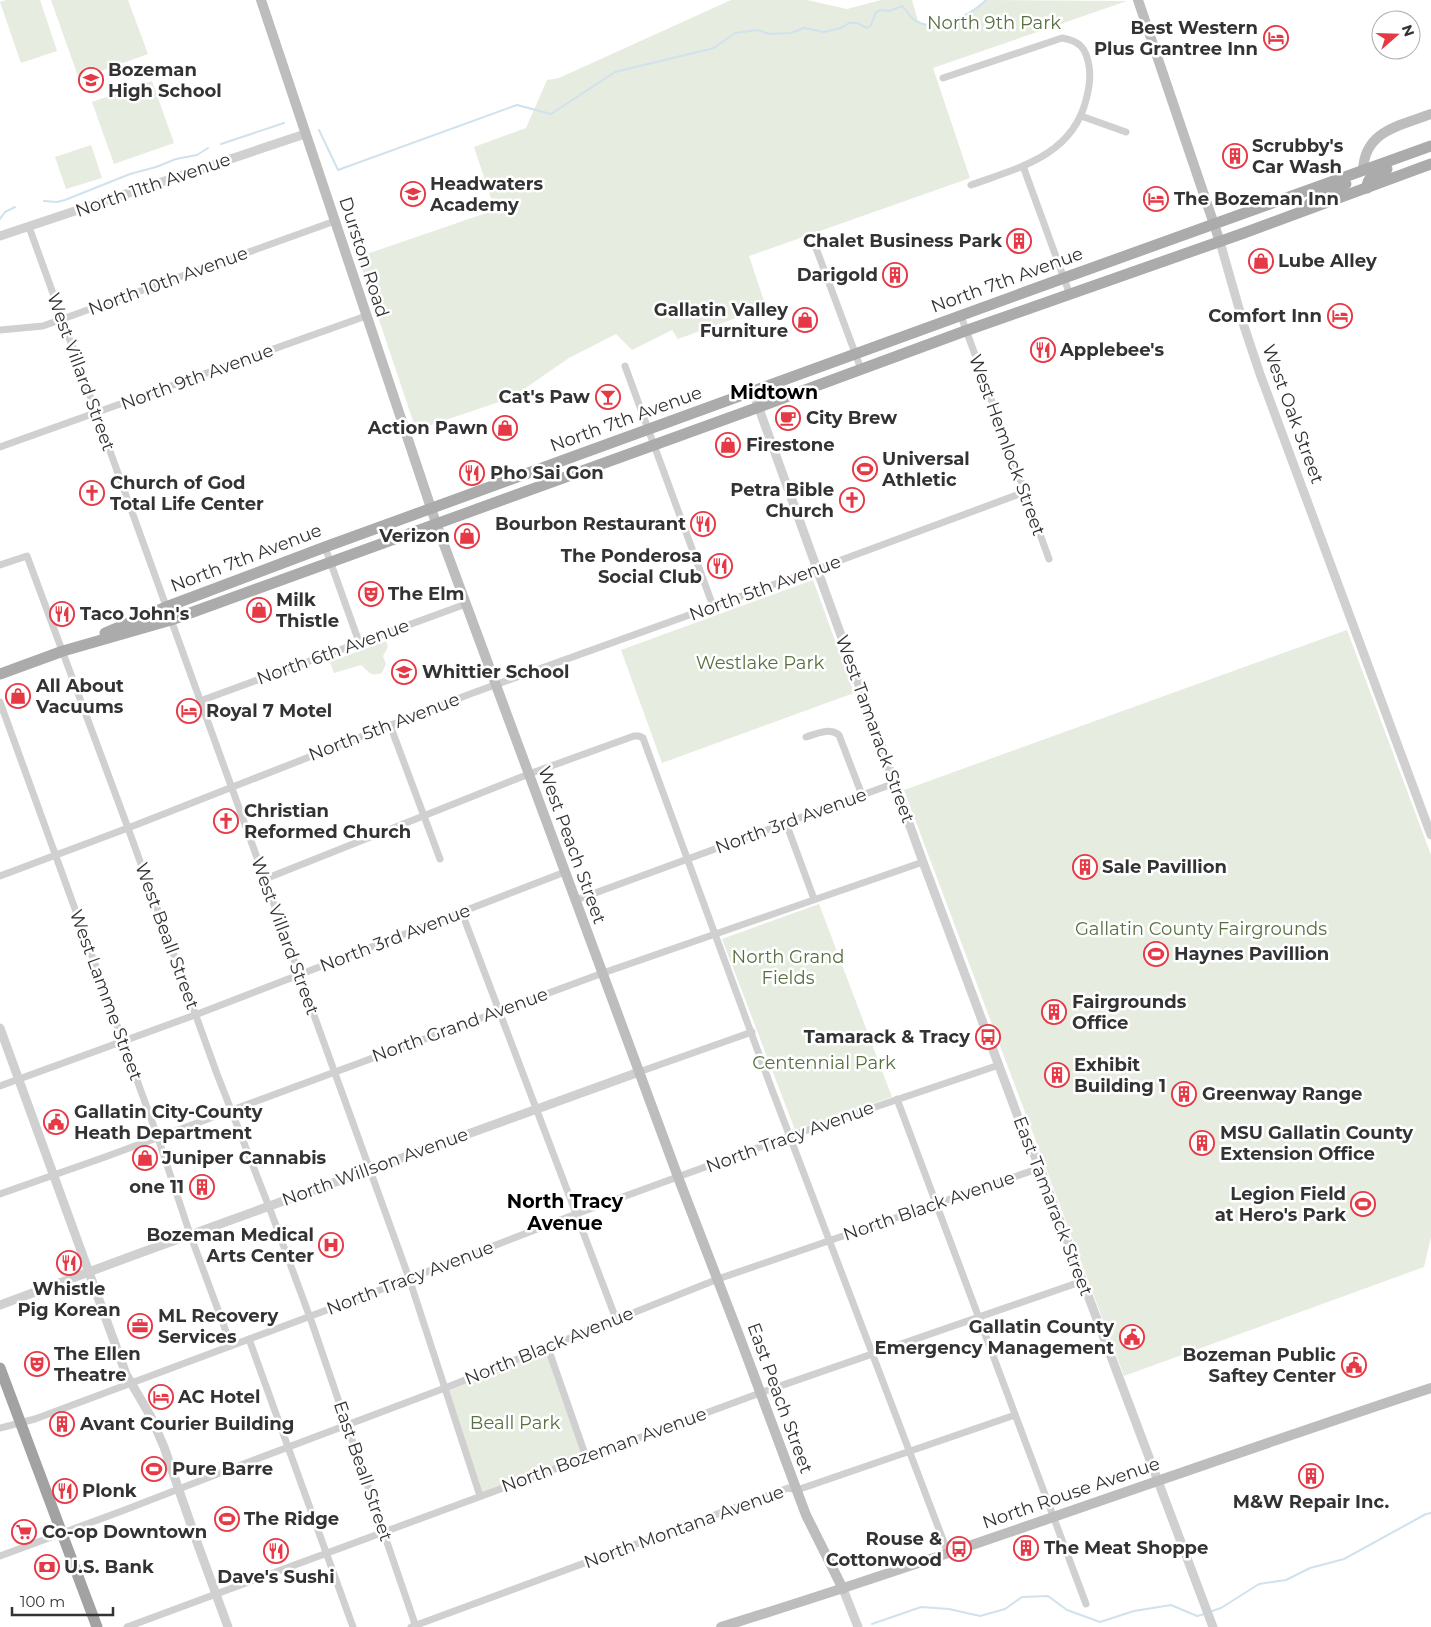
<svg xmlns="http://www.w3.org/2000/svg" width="1431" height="1627" font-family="Montserrat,sans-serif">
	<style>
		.green { fill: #e6ecdf }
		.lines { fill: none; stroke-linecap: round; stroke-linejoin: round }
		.stream { stroke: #cfe2ee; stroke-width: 2 }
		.minor { stroke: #d0d0d0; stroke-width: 7 }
		.tertiary { stroke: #d0d0d0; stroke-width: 9 }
		.secondary { stroke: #bdbdbd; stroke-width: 10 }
		.primary { stroke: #ababab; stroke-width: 11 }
		.trunk { stroke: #a2a2a2; stroke-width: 11 }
		.labels { text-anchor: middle; stroke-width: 5; stroke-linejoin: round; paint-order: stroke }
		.park-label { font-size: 18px; fill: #56703f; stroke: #fff }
		.poi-label { font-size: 18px; font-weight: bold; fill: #333; stroke: #fff; text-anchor: start }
		.street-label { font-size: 18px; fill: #333; stroke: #fff }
		.neighbourhood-label { font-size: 19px; font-weight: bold; fill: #000; stroke: #fff }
	</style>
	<rect width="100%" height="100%" fill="#fff"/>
	<g class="green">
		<polygon points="6,0 40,0 57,51 21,63 0,2"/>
		<polygon points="51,0 128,0 148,54 79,79"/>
		<path d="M731 0H807L847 9 881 0H912L919 24C945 24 966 20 986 0L1127 1 933 68 970 178 749 256 766 307 678 339 672 330 632 350 616 334 569 358 511 398 416 430 358 257 495 210 474 147 526 128 547 80 559 78Z"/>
		<polygon points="152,81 174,143 114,164 92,102"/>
		<polygon points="91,145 102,178 66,189 55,157"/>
		<polygon points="813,580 854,693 662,763 621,650"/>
		<polygon points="1347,630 1431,855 1431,1237 1424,1267 1124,1376 904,790"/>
		<path d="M386 641 388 647 383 656 386 664 382 673C369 677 370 672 361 665L334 673 330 662Z"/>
		<polygon points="819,904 892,1097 795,1130 722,939"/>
		<polygon points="548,1348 586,1457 480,1496 445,1388"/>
	</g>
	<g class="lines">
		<g class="stream">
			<path d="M319 130 338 170 517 105 551 114 615 72 714 48 735 33 758 30 769 34 791 33 804 28 824 32 841 28 849 23H857L867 28 871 25 876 12 881 10 889 11 902 6C908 11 910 19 918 22 937 32 972 14 986 0"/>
			<polyline points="221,144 284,123"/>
			<polyline points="44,201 57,202 65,200 130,174 156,167 176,159 197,155 208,148"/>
			<polyline points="0,219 5,212 15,207"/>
			<polyline points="1212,1611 1221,1608 1259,1584 1286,1580 1310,1568 1344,1559 1426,1514 1431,1513"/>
			<polyline points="872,1624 921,1607 949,1609 980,1616 1005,1609 1022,1597 1048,1596 1067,1610 1100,1622 1134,1611 1171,1605 1197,1616 1205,1614"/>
		</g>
		<g class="minor">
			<path d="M943 78 1062 38C1080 41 1086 48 1089 66 1091 77 1089 89 1086 100 1072 156 1018 168 971 185"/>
			<polyline points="1081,116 1126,132"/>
			<polyline points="1023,166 1070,295"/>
			<polyline points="29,227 409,1278 480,1496"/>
			<polyline points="816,248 861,369"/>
			<polyline points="961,316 1049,559"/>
			<polyline points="0,330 43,326 335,221"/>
			<polyline points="625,366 713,606"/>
			<polyline points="0,447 366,316"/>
			<polyline points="325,547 359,642"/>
			<polyline points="0,565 27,556 128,828 217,1074 271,1212 312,1323 416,1627"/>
			<polyline points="200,701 466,604"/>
			<polyline points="0,702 158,1138 190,1234 231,1345"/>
			<polyline points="390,725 440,859"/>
			<path d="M806 737C816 734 829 727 839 735L862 795"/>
			<polyline points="786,823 814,899"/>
			<polyline points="0,876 128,828 470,694 817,569 1025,492"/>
			<polyline points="265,879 529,774 634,736 639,736 643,738 771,1087 948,1553"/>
			<polyline points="576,900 895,783"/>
			<polyline points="462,913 616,1319"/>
			<polyline points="639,1072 752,1032"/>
			<polyline points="0,1086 195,1015 565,872"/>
			<polyline points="897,1099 1086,1604"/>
			<polyline points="0,1194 105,1157 603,973 923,862"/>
			<polyline points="249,1339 353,1627"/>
			<polyline points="548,1348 586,1457"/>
			<polyline points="0,1428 35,1419 359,1298 576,1214 790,1136 999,1065"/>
			<polyline points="0,1556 122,1511 233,1468 445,1388 718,1279 1040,1168"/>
			<polyline points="127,1627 760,1393 1083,1281"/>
			<polyline points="411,1627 788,1488 797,1490 1015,1415"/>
		</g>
		<g class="tertiary">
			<polyline points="0,236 305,134"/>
			<polyline points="1220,242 1244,326 1260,374 1431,835"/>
			<polyline points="753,392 923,862 1018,1117 1040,1168 1213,1627"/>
			<polyline points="0,1028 126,1374 151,1417 164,1447 198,1545 228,1627"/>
			<polyline points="0,1305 140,1253 639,1072"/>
			<polyline points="843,1589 858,1627"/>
		</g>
		<g class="secondary">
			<polyline points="261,0 436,523 678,1177 740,1338 806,1515 843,1589"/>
			<polyline points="1138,0 1220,242"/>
			<path d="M1363 170C1365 130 1400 126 1431 114"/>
			<path d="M721 1627C960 1553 1194 1466 1431 1388"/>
		</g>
		<g class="primary">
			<path d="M1367 188C1367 176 1377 173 1387 169"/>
			<polyline points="1309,204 1329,191 1346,184"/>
			<polyline points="105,633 166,607 325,547 1064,278 1431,146"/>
			<polyline points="0,674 63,651 171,620 759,407 965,331 1244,233 1431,164"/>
		</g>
		<polyline class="trunk" points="0,1368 97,1627"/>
	</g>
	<defs>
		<symbol id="hotel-ring" viewBox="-11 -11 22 22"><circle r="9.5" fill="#fff" stroke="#e63946" stroke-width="1.5"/><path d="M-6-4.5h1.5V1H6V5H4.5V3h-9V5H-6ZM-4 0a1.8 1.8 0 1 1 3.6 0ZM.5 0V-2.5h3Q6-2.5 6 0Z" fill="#e63946"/></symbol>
		<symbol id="school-ring" viewBox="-11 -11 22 22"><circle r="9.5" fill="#fff" stroke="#e63946" stroke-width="1.5"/><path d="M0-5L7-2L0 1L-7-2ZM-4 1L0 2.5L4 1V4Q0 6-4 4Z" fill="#e63946"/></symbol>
		<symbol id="building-ring" viewBox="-11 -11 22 22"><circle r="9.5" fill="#fff" stroke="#e63946" stroke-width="1.5"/><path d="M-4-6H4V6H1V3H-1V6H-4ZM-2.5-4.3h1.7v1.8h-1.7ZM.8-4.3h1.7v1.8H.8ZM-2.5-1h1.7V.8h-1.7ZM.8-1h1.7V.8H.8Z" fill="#e63946"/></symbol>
		<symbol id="shop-ring" viewBox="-11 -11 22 22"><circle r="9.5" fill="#fff" stroke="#e63946" stroke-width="1.5"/><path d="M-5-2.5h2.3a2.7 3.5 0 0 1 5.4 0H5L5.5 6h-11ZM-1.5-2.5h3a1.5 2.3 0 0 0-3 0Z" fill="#e63946"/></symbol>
		<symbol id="restaurant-ring" viewBox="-11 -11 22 22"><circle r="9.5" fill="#fff" stroke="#e63946" stroke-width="1.5"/><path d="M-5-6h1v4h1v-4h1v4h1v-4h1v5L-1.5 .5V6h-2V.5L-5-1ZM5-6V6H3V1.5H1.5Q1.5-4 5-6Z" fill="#e63946"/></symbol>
		<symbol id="bar-ring" viewBox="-11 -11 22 22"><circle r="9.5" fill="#fff" stroke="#e63946" stroke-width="1.5"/><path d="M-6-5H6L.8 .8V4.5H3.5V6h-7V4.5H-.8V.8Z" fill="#e63946"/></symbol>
		<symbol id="cafe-ring" viewBox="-11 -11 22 22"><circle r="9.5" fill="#fff" stroke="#e63946" stroke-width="1.5"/><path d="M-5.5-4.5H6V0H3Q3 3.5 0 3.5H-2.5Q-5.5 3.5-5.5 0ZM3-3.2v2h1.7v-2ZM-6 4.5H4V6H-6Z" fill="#e63946"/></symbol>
		<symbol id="stadium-ring" viewBox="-11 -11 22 22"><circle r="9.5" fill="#fff" stroke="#e63946" stroke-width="1.5"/><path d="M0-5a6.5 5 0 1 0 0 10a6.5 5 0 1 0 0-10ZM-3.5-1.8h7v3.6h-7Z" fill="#e63946"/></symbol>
		<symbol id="church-ring" viewBox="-11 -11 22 22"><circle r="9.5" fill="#fff" stroke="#e63946" stroke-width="1.5"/><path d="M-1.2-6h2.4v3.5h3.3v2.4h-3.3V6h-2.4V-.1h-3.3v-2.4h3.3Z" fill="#e63946"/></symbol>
		<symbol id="theatre-ring" viewBox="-11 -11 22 22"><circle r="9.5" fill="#fff" stroke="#e63946" stroke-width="1.5"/><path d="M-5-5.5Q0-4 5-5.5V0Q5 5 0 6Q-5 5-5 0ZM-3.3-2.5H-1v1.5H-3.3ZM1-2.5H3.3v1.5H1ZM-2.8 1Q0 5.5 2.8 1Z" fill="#e63946"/></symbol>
		<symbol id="bus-ring" viewBox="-11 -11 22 22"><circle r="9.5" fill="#fff" stroke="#e63946" stroke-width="1.5"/><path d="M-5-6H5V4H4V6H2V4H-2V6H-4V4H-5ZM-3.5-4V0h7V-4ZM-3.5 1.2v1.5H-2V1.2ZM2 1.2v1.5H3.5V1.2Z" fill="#e63946"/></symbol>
		<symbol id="civic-ring" viewBox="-11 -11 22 22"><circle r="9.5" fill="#fff" stroke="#e63946" stroke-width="1.5"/><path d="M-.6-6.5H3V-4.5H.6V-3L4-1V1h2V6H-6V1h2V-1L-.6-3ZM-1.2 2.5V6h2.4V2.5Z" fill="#e63946"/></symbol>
		<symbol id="hospital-ring" viewBox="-11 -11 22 22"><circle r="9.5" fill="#fff" stroke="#e63946" stroke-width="1.5"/><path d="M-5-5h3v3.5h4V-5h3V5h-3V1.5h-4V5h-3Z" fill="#e63946"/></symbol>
		<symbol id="office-ring" viewBox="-11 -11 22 22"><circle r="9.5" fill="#fff" stroke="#e63946" stroke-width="1.5"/><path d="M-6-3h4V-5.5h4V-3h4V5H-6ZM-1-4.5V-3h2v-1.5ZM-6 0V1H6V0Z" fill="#e63946"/></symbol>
		<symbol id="supermarket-ring" viewBox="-11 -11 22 22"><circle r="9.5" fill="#fff" stroke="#e63946" stroke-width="1.5"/><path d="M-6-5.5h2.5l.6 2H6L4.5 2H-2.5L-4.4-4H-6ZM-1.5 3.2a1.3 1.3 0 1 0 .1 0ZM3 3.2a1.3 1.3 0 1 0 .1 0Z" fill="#e63946"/></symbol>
		<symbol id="bank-ring" viewBox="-11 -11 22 22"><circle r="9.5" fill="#fff" stroke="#e63946" stroke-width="1.5"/><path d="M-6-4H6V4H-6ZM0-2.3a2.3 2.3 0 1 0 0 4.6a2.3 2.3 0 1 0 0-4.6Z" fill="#e63946"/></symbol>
	</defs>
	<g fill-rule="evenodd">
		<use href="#hotel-ring" x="1262" y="24" width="28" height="28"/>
		<use href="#school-ring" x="77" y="66" width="28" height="28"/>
		<use href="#building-ring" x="1221" y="142" width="28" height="28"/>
		<use href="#school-ring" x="399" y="180" width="28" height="28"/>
		<use href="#hotel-ring" x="1142" y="185" width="28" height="28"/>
		<use href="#building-ring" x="1005" y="227" width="28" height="28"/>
		<use href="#shop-ring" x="1247" y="247" width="28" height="28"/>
		<use href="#building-ring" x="881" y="261" width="28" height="28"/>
		<use href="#hotel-ring" x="1326" y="302" width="28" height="28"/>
		<use href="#shop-ring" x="791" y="306" width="28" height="28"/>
		<use href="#restaurant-ring" x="1029" y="336" width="28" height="28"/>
		<use href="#bar-ring" x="594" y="383" width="28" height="28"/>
		<use href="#cafe-ring" x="774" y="404" width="28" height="28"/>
		<use href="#shop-ring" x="491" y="414" width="28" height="28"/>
		<use href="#shop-ring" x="714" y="431" width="28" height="28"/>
		<use href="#stadium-ring" x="851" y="455" width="28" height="28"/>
		<use href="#restaurant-ring" x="458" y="459" width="28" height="28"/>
		<use href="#church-ring" x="78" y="479" width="28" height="28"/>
		<use href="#church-ring" x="838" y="486" width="28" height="28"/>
		<use href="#restaurant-ring" x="689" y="510" width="28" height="28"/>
		<use href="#shop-ring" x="453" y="522" width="28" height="28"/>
		<use href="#restaurant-ring" x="706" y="552" width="28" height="28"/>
		<use href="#theatre-ring" x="357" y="580" width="28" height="28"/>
		<use href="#shop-ring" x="245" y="596" width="28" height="28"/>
		<use href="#restaurant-ring" x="48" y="600" width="28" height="28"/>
		<use href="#school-ring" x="390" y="658" width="28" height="28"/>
		<use href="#shop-ring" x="4" y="682" width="28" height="28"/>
		<use href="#hotel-ring" x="175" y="697" width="28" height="28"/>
		<use href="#church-ring" x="212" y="807" width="28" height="28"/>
		<use href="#building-ring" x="1071" y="853" width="28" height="28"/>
		<use href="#stadium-ring" x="1142" y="940" width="28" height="28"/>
		<use href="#building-ring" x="1040" y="998" width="28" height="28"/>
		<use href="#bus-ring" x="974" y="1023" width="28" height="28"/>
		<use href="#building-ring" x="1043" y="1061" width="28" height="28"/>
		<use href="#building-ring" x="1170" y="1080" width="28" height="28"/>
		<use href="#civic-ring" x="42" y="1108" width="28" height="28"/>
		<use href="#building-ring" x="1188" y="1129" width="28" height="28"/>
		<use href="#shop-ring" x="131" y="1144" width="28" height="28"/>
		<use href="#building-ring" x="188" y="1173" width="28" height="28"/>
		<use href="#stadium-ring" x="1349" y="1190" width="28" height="28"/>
		<use href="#hospital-ring" x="317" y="1231" width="28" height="28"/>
		<use href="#restaurant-ring" x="55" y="1249" width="28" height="28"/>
		<use href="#office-ring" x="126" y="1312" width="28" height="28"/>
		<use href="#civic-ring" x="1118" y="1323" width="28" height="28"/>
		<use href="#theatre-ring" x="23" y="1350" width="28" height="28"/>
		<use href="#civic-ring" x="1340" y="1351" width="28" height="28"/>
		<use href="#hotel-ring" x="147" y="1383" width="28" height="28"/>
		<use href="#building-ring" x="48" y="1410" width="28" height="28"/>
		<use href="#stadium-ring" x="140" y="1455" width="28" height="28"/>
		<use href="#building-ring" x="1297" y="1462" width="28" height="28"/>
		<use href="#restaurant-ring" x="51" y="1477" width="28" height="28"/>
		<use href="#stadium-ring" x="213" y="1505" width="28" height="28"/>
		<use href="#supermarket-ring" x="10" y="1518" width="28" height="28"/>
		<use href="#building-ring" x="1012" y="1534" width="28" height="28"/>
		<use href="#bus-ring" x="945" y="1535" width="28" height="28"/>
		<use href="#restaurant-ring" x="262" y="1537" width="28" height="28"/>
		<use href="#bank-ring" x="33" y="1553" width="28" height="28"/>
	</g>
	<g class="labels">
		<g class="park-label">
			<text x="994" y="29">North 9th Park</text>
			<text x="760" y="669">Westlake Park</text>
			<text x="1201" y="935">Gallatin County Fairgrounds</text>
			<text x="788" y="963">North Grand<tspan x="788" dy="21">Fields</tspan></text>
			<text x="824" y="1069">Centennial Park</text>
			<text x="515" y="1429">Beall Park</text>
		</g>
		<g class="poi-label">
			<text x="1258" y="34" text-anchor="end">Best Western<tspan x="1258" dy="21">Plus Grantree Inn</tspan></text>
			<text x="108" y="76">Bozeman<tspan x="108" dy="21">High School</tspan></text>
			<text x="1252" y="152">Scrubby's<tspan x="1252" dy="21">Car Wash</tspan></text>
			<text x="430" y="190">Headwaters<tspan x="430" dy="21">Academy</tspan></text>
			<text x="1174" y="205">The Bozeman Inn</text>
			<text x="1002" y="247" text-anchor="end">Chalet Business Park</text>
			<text x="1278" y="267">Lube Alley</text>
			<text x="878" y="281" text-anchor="end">Darigold</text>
			<text x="788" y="316" text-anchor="end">Gallatin Valley<tspan x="788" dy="21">Furniture</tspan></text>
			<text x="1322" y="322" text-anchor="end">Comfort Inn</text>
			<text x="1060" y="356">Applebee's</text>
			<text x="590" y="403" text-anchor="end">Cat's Paw</text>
			<text x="806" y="424">City Brew</text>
			<text x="488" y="434" text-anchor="end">Action Pawn</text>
			<text x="746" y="451">Firestone</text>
			<text x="882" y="465">Universal<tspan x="882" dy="21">Athletic</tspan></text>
			<text x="490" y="479">Pho Sai Gon</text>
			<text x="110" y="489">Church of God<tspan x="110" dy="21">Total Life Center</tspan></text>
			<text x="834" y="496" text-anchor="end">Petra Bible<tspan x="834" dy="21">Church</tspan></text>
			<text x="686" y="530" text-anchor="end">Bourbon Restaurant</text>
			<text x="450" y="542" text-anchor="end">Verizon</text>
			<text x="702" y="562" text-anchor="end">The Ponderosa<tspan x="702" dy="21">Social Club</tspan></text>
			<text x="388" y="600">The Elm</text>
			<text x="276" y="606">Milk<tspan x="276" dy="21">Thistle</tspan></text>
			<text x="80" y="620">Taco John's</text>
			<text x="422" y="678">Whittier School</text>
			<text x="36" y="692">All About<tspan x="36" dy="21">Vacuums</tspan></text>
			<text x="206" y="717">Royal 7 Motel</text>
			<text x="244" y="817">Christian<tspan x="244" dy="21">Reformed Church</tspan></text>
			<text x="1102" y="873">Sale Pavillion</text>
			<text x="1174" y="960">Haynes Pavillion</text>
			<text x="1072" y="1008">Fairgrounds<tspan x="1072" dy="21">Office</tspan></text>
			<text x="970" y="1043" text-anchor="end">Tamarack &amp; Tracy</text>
			<text x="1074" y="1071">Exhibit<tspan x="1074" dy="21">Building 1</tspan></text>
			<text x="1202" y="1100">Greenway Range</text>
			<text x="74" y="1118">Gallatin City-County<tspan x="74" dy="21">Heath Department</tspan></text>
			<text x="1220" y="1139">MSU Gallatin County<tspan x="1220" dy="21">Extension Office</tspan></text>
			<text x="162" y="1164">Juniper Cannabis</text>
			<text x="184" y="1193" text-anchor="end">one 11</text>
			<text x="1346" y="1200" text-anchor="end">Legion Field<tspan x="1346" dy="21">at Hero's Park</tspan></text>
			<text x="314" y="1241" text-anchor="end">Bozeman Medical<tspan x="314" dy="21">Arts Center</tspan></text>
			<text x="69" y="1295" text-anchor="middle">Whistle<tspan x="69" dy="21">Pig Korean</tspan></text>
			<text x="158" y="1322">ML Recovery<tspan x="158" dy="21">Services</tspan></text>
			<text x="1114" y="1333" text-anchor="end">Gallatin County<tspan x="1114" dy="21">Emergency Management</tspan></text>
			<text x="54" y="1360">The Ellen<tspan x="54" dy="21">Theatre</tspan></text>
			<text x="1336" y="1361" text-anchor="end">Bozeman Public<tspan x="1336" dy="21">Saftey Center</tspan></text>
			<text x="178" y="1403">AC Hotel</text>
			<text x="80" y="1430">Avant Courier Building</text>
			<text x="172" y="1475">Pure Barre</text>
			<text x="82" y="1497">Plonk</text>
			<text x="1311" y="1508" text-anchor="middle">M&amp;W Repair Inc.</text>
			<text x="244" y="1525">The Ridge</text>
			<text x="42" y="1538">Co-op Downtown</text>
			<text x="942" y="1545" text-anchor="end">Rouse &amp;<tspan x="942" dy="21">Cottonwood</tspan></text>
			<text x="1044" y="1554">The Meat Shoppe</text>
			<text x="64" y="1573">U.S. Bank</text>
			<text x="276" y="1583" text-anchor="middle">Dave's Sushi</text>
		</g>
		<g class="street-label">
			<text transform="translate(153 185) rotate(-19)" y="6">North 11th Avenue</text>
			<text transform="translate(364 257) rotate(72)" y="6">Durston Road</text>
			<text transform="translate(1007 280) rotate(-20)" y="6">North 7th Avenue</text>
			<text transform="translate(168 281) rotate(-20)" y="6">North 10th Avenue</text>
			<text transform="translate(81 372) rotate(70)" y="6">West Villard Street</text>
			<text transform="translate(197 377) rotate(-20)" y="6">North 9th Avenue</text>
			<text transform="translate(1293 414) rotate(70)" y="6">West Oak Street</text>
			<text transform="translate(626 419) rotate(-20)" y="6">North 7th Avenue</text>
			<text transform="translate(1007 445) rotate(70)" y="6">West Hemlock Street</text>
			<text transform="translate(246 558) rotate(-21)" y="6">North 7th Avenue</text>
			<text transform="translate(765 588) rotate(-20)" y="6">North 5th Avenue</text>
			<text transform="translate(333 652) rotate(-20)" y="6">North 6th Avenue</text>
			<text transform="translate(384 727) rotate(-21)" y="6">North 5th Avenue</text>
			<text transform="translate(875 729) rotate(70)" y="6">West Tamarack Street</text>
			<text transform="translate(791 821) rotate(-20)" y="6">North 3rd Avenue</text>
			<text transform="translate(572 845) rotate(70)" y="6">West Peach Street</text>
			<text transform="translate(167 936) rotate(70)" y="6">West Beall Street</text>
			<text transform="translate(285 936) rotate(70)" y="6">West Villard Street</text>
			<text transform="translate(395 938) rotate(-21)" y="6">North 3rd Avenue</text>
			<text transform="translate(106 995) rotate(70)" y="6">West Lamme Street</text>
			<text transform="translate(460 1025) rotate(-20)" y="6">North Grand Avenue</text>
			<text transform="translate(790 1137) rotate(-20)" y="6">North Tracy Avenue</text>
			<text transform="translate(375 1167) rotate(-20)" y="6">North Willson Avenue</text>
			<text transform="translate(929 1206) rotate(-19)" y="6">North Black Avenue</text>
			<text transform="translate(1053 1206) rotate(69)" y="6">East Tamarack Street</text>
			<text transform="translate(410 1278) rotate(-21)" y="6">North Tracy Avenue</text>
			<text transform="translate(549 1346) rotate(-22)" y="6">North Black Avenue</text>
			<text transform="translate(780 1398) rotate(70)" y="6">East Peach Street</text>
			<text transform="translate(604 1450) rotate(-20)" y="6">North Bozeman Avenue</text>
			<text transform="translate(363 1471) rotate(71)" y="6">East Beall Street</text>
			<text transform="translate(1071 1493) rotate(-19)" y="6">North Rouse Avenue</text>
			<text transform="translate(684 1527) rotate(-20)" y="6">North Montana Avenue</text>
		</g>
		<g class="neighbourhood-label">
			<text x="774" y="399">Midtown</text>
			<text x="565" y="1208">North Tracy<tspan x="565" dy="22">Avenue</tspan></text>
		</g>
	</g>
	<g transform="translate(1396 35) rotate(70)"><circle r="24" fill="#ffffff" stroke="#adadad"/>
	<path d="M0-4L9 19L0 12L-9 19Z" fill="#e63946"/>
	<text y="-8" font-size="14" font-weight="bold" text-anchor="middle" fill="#333333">N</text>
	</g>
	<path d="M12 1607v8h101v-8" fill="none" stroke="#333333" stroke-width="2.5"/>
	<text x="20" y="1607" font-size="15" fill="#333333" stroke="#ffffff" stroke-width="4" paint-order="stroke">100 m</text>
</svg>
